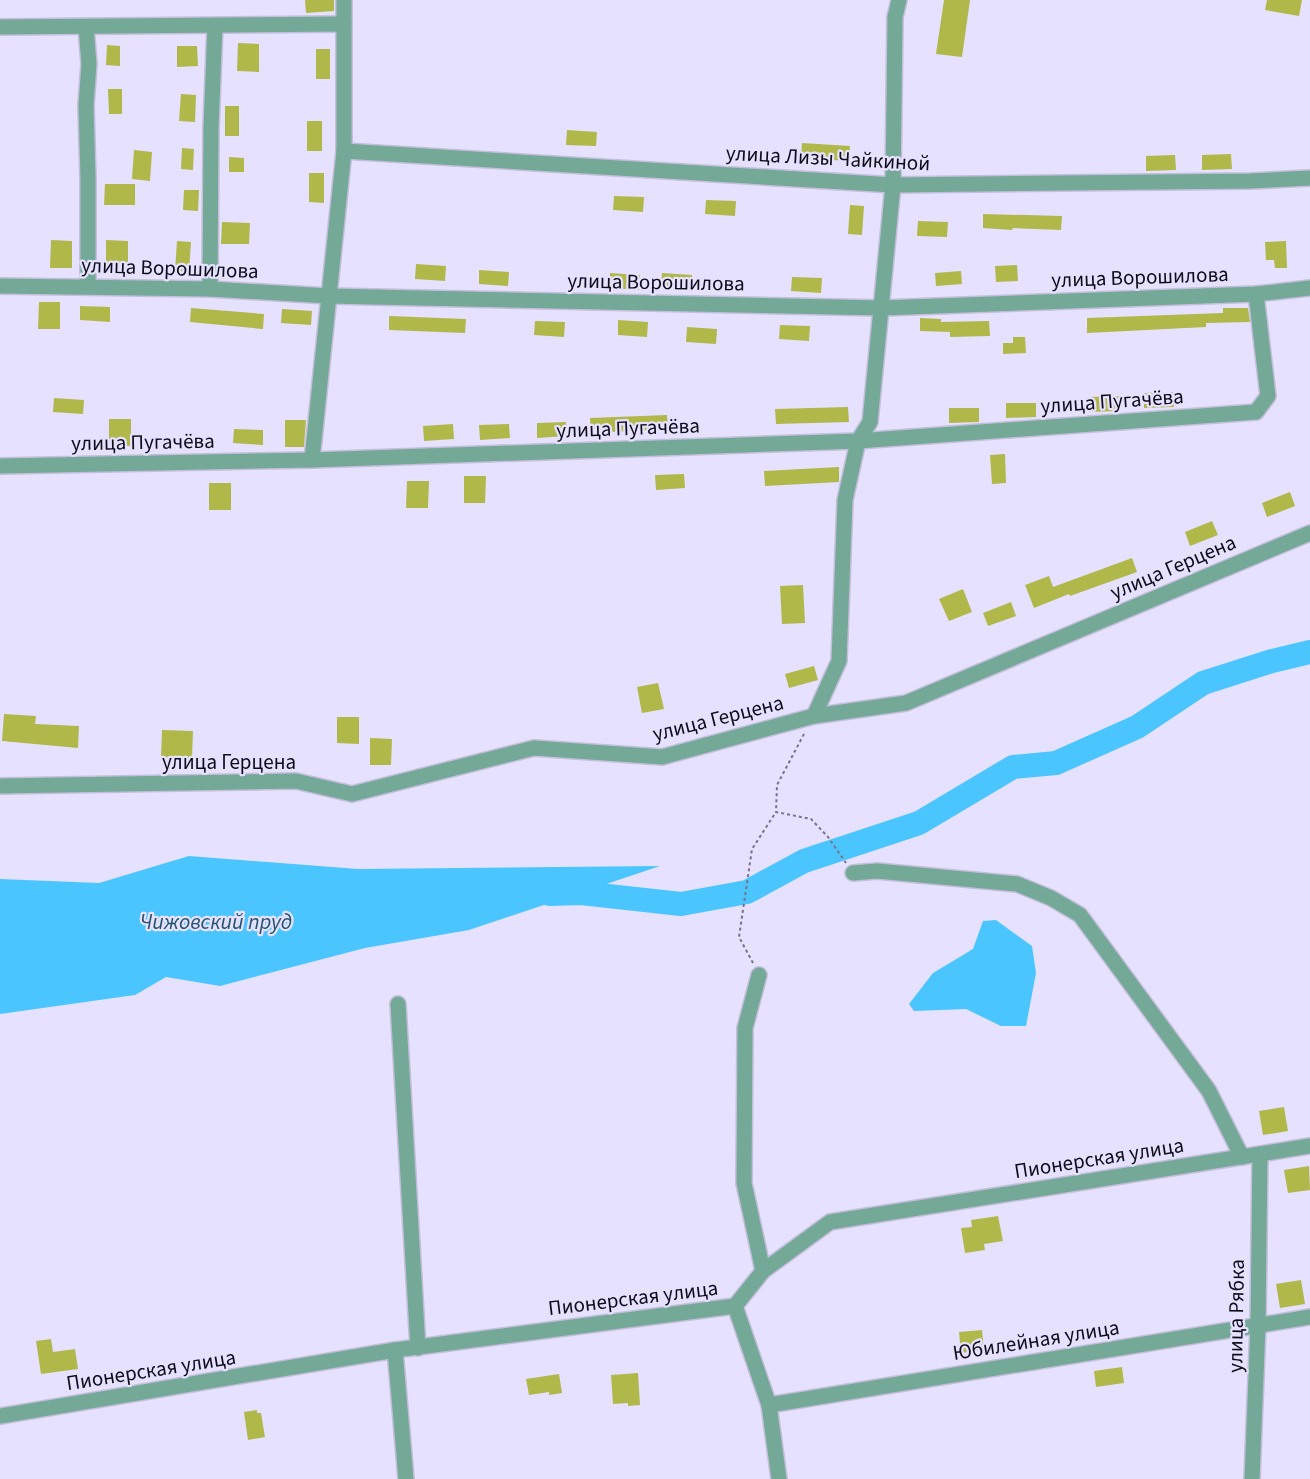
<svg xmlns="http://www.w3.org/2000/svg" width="1310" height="1479" font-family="'Source Sans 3',sans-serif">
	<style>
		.water { fill: #4bc5fe }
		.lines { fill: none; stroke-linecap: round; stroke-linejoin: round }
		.river { stroke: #4bc5fe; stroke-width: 24 }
		.building { fill: #b0b849 }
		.minor-casing { stroke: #c3bfda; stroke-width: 18 }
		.path { stroke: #767387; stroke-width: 2; stroke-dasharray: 3 3; stroke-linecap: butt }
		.minor { stroke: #74a897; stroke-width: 15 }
		.labels { text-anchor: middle; stroke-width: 4.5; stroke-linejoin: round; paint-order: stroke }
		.street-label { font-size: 21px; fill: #0e0c18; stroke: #e6e1ff }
		.water-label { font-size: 22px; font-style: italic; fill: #25556d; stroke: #e6e1ff }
	</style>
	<rect width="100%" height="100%" fill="#e6e1ff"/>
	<g class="water">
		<polygon points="189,856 358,869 660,866 469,930 365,948 220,986 166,977 135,995 0,1014 0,879 99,883"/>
		<polygon points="996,920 1032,946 1036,973 1026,1026 1001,1026 966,1009 914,1011 909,1004 933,973 973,949 983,921"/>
	</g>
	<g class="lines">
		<polyline class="river" points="550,894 581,893 681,904 747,892 804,861 919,823 1013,767 1056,763 1137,727 1203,683 1272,661 1310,652"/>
	</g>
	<g class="building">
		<polygon points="305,0 334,0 334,11 306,13"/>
		<polygon points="944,0 970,0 962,57 936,54"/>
		<polygon points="1267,0 1302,0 1299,16 1265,10"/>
		<polygon points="238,43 259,44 259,72 237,71"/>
		<polygon points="107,45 120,46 120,66 106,65"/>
		<polygon points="177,46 197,46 198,66 177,67"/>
		<rect x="316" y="49" width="14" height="30"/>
		<polygon points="108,89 122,89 122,114 109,114"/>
		<polygon points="181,94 196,95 195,122 179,121"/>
		<rect x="225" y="106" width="14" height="30"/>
		<rect x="307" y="121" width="15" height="30"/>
		<polygon points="567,130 597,132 596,146 566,145"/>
		<polygon points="802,143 850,146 849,161 801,158"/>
		<polygon points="182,148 194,149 193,170 181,169"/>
		<polygon points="134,150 152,152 150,181 132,179"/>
		<polygon points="1231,154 1232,169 1202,170 1202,155"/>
		<polygon points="1175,155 1176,170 1146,171 1146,156"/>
		<polygon points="229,157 244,158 244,172 229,172"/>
		<polygon points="309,173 324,173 324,203 309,202"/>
		<polygon points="105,184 135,184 135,205 104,205"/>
		<polygon points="184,190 199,190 198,211 183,210"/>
		<polygon points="614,196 644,197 643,212 613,210"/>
		<polygon points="706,200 736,201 735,216 705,214"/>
		<polygon points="850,205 864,206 862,235 848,234"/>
		<polygon points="983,214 1062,216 1061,230 1013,228 1012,230 983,228"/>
		<polygon points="918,221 948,222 947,237 917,236"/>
		<polygon points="222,222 250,223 249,244 221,244"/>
		<polygon points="51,240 72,241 72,268 50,268"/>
		<polygon points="106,240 128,241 128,268 106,267"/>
		<polygon points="177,241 191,242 189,272 175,271"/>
		<polygon points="1286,241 1287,268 1275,268 1274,260 1266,260 1265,242"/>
		<polygon points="416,264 446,266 445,281 415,279"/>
		<polygon points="1017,265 1018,281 996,282 995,266"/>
		<polygon points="479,270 509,272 508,286 479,284"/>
		<polygon points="961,271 962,284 936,286 935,273"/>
		<polygon points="610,273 640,275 639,290 609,288"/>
		<polygon points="662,273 692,275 691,289 661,288"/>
		<polygon points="792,277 822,278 821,293 791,291"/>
		<polygon points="39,302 60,302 60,329 38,329"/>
		<polygon points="80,306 110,307 110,322 80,320"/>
		<polygon points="191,308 264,314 263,329 190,322"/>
		<polygon points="1223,308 1248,308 1250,322 1206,323 1206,327 1087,333 1087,318 1223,313"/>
		<polygon points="282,309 312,311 311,325 281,323"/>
		<polygon points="389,316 466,319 465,333 389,330"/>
		<polygon points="920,318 941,319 941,322 989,321 990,336 950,337 950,332 920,331"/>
		<polygon points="618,320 648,322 647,337 618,335"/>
		<polygon points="535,321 565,322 564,337 534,335"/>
		<polygon points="780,325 810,326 809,341 779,339"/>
		<polygon points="687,327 717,329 716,344 686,342"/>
		<polygon points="1013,337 1025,337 1026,353 1003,354 1003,343 1013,343"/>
		<polygon points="1173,392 1174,407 1144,408 1144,393"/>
		<polygon points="1119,396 1119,411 1089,412 1089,397"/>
		<polygon points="54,398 84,400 83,414 53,412"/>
		<polygon points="1006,403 1036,403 1036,417 1006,418"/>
		<polygon points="848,407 849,422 776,424 775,409"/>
		<polygon points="949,408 979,408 979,422 949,423"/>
		<polygon points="667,415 668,429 591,433 590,418"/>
		<polygon points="109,419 131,419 131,446 109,445"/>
		<polygon points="285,420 306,420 304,447 285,447"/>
		<polygon points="566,422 567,436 537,438 537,423"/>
		<polygon points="453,424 454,439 424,441 423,426"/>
		<polygon points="509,424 510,438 480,440 479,425"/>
		<polygon points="234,429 263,430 263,445 233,443"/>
		<polygon points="1005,454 1006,483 992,484 990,455"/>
		<polygon points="839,467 839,482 765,486 764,471"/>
		<polygon points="684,474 685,488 656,490 655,475"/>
		<polygon points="464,476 486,476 485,503 464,503"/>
		<polygon points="407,481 429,481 428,508 406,508"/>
		<rect x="209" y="483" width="22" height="27"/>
		<polygon points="1290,492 1295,506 1267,517 1262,503"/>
		<polygon points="1212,521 1218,535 1190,546 1185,532"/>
		<polygon points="1132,558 1137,572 1070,596 1069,594 1034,608 1025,585 1049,576 1053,587"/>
		<polygon points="803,585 805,623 782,624 780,586"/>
		<polygon points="963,589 972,612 949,621 939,599"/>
		<polygon points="1011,602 1016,616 988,626 983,613"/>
		<polygon points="814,666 818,680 789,688 785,674"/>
		<polygon points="658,683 664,709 642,713 637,687"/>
		<polygon points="4,714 36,716 35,724 79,726 78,748 2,741"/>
		<polygon points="337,717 359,717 359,744 337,743"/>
		<polygon points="162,730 193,731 192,758 161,757"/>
		<polygon points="370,738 392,739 391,765 370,765"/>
		<polygon points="1284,1107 1288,1131 1263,1135 1259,1111"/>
		<polygon points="1309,1166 1310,1190 1288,1193 1284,1170"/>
		<polygon points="998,1216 1003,1241 984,1244 985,1250 965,1253 961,1228 972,1227 971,1220"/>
		<polygon points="1301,1280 1305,1304 1280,1308 1276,1284"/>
		<polygon points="982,1330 984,1350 961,1353 959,1332"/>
		<polygon points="51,1339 53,1352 75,1349 78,1369 41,1374 36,1341"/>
		<polygon points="1122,1367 1124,1383 1096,1387 1094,1371"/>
		<polygon points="638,1373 640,1405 628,1406 628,1403 613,1404 611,1375"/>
		<polygon points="559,1374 562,1393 549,1395 549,1392 529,1395 526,1379"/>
		<polygon points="257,1410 257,1413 261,1413 265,1437 248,1440 244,1412"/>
	</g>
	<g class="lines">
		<defs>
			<g id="minor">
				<polyline points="0,27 344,24"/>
				<polyline points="86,27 89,64 86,105 88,178 88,286"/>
				<polyline points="344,151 893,185 1250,181 1310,178"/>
				<polyline points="0,286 210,289 329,296 882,308 1256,294 1310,288"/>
				<polyline points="210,289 211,127 215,26"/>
				<polyline points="312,460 344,151 344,0"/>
				<polyline points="0,466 312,460 858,441 1256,412 1268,396 1256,294"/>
				<polyline points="814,716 839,661 845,500 858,441 870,422 893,185 895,17 899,0"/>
				<polyline points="0,786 296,781 352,794 534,748 662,757 814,716 906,703 1310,533"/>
				<polyline points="853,873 877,871 1017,884 1051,898 1080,915 1209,1091 1242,1157"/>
				<polyline points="759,975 745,1028 744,1183 763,1271"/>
				<polyline points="398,1004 418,1348"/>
				<polyline points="735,1306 769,1405 779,1479"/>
				<polyline points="395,1350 406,1479"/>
				<polyline points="769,1405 1310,1317"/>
				<polyline points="0,1416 395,1350 735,1306 763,1271 830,1222 1310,1146"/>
				<polyline points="1252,1479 1258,1325 1260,1154"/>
			</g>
		</defs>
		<use href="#minor" class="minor-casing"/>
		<g class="path">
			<polyline points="804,734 777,785 776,812 811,819 828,837 846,863"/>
			<polyline points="753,963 739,937 752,849 776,812"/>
		</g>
		<use href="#minor" class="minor"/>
	</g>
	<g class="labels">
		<g class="street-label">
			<text transform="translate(828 158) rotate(3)" y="7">улица Лизы Чайкиной</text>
			<text transform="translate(170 268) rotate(2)" y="7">улица Ворошилова</text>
			<text transform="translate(1140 277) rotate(-2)" y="7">улица Ворошилова</text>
			<text transform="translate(656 282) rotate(1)" y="7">улица Ворошилова</text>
			<text transform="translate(1112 401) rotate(-4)" y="7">улица Пугачёва</text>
			<text transform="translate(628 428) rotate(-2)" y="7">улица Пугачёва</text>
			<text transform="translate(143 442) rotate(-1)" y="7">улица Пугачёва</text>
			<text transform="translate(1173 567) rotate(-23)" y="7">улица Герцена</text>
			<text transform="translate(718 718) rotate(-14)" y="7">улица Герцена</text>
			<text x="229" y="769">улица Герцена</text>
			<text transform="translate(1099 1158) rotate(-9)" y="7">Пионерская улица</text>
			<text transform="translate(633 1298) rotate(-7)" y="7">Пионерская улица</text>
			<text transform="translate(1236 1316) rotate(-89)" y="7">улица Рябка</text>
			<text transform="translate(1036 1340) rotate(-9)" y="7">Юбилейная улица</text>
			<text transform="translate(151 1370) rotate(-9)" y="7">Пионерская улица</text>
		</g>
		<g class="water-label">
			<text x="216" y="929">Чижовский пруд</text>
		</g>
	</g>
</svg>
